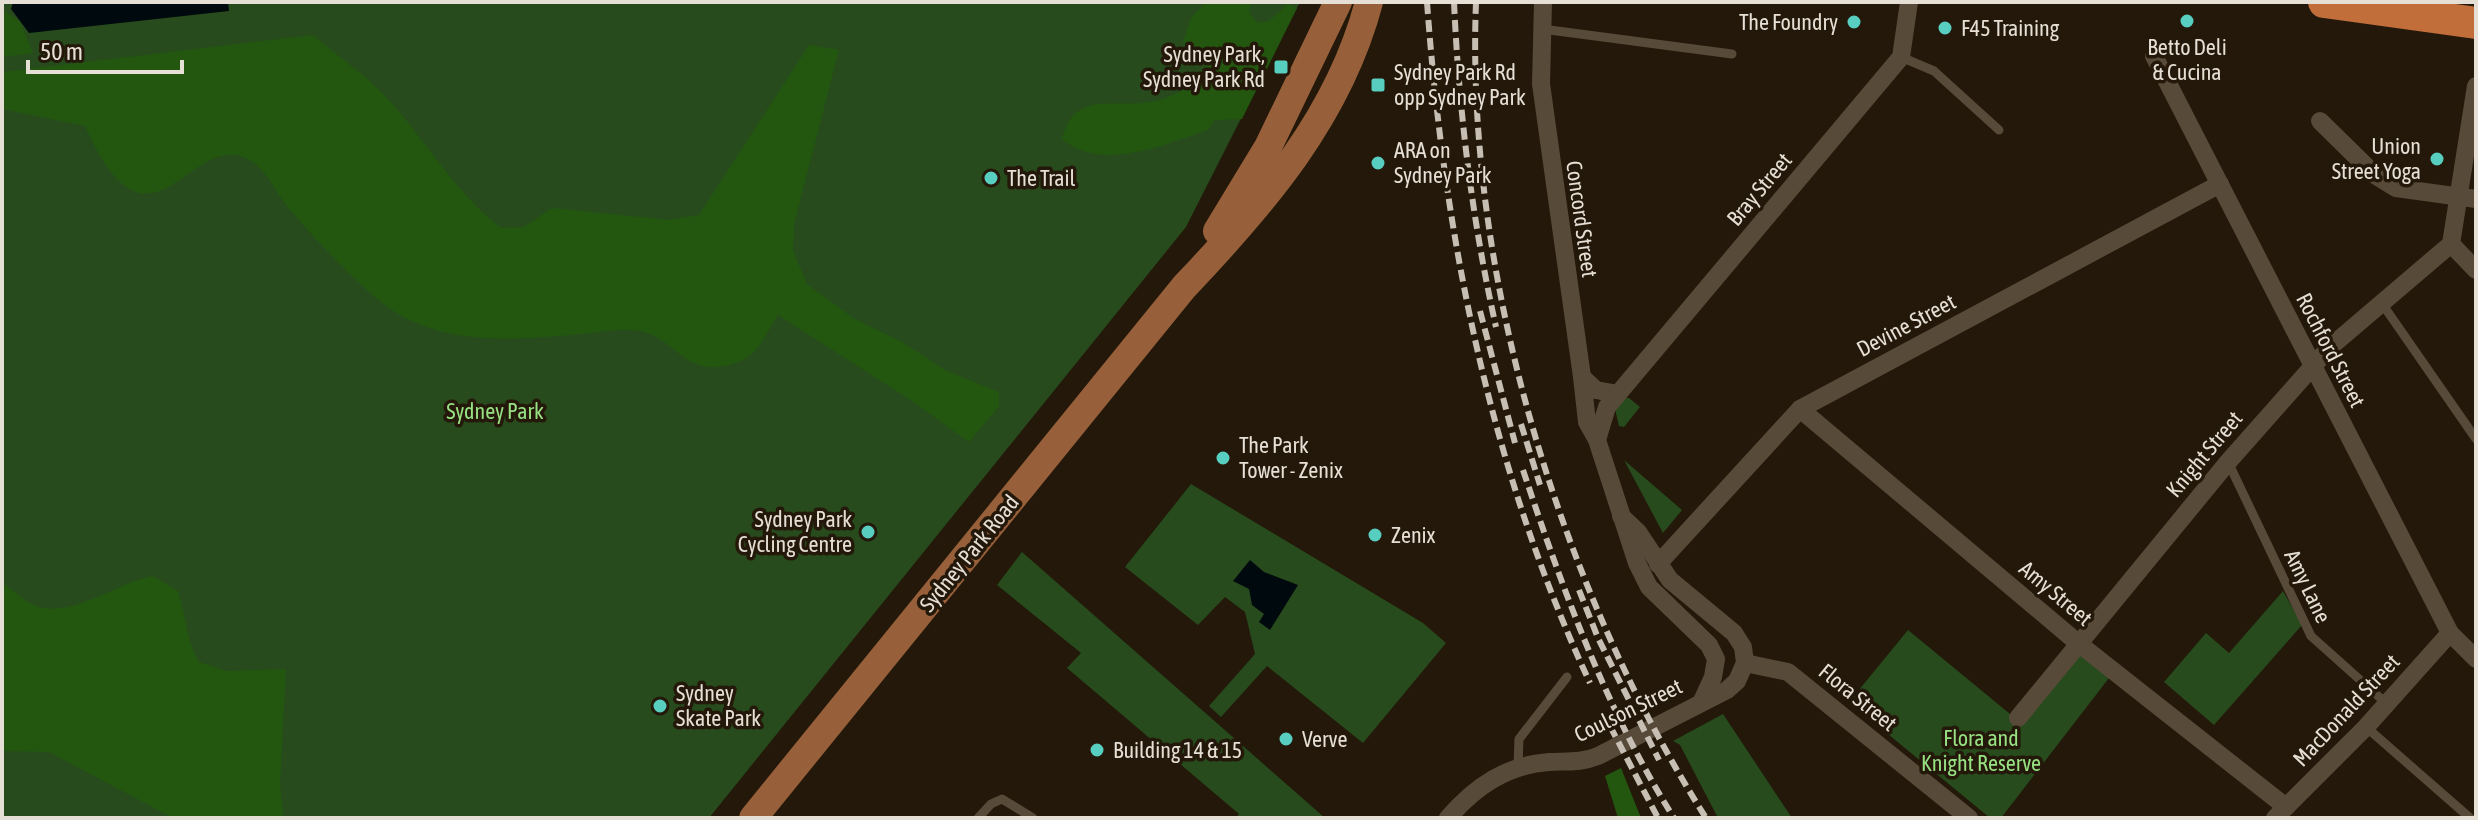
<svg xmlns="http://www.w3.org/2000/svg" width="2478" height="820" font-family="'Asap Condensed',sans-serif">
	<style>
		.green { fill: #274b1d }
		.forest { fill: #235710 }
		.water { fill: #00090d }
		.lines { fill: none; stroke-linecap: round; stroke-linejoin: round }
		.lane { stroke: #574a39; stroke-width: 9 }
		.street { stroke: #574a39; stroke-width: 18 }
		.primary { stroke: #97603a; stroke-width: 28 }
		.highway { stroke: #c16e3b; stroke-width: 32 }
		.rail { stroke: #c7bfb4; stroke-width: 6; stroke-dasharray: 12 6; stroke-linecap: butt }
		.poi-dot { fill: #58cec0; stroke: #231809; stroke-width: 3 }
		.labels { text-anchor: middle; stroke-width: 7; stroke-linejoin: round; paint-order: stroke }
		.poi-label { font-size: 22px; fill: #e6dfd5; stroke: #231809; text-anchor: start }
		.street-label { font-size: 22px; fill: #e6dfd5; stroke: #231809 }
		.park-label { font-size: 22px; fill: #97e183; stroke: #231809 }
	</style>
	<rect width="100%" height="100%" fill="#231809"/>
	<g class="green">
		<polygon points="2,2 1300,2 1186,227 709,818 2,818"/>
		<polygon points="1624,398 1629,398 1640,407 1624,427 1619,426 1615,409"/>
		<polygon points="1624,460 1682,510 1663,533"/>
		<polygon points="1191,484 1423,623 1446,643 1363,743 1267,666 1221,717 1209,706 1255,654 1245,612 1225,597 1198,625 1125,567"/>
		<polygon points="1022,552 1325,818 1236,818 1239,814 1067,668 1081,653 997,585"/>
		<polygon points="2283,591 2302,625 2214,725 2164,682 2206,633 2229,653"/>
		<polygon points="1908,630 2021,723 2078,654 2109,678 2001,818 1990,818 1849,702"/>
		<polygon points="1723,714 1792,818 1718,818 1680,745 1673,741"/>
	</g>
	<g class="forest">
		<path d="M1206 2H1251L1249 12 1257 23 1269 21 1288 4 1297 8 1242 119 1214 120 1208 130C1165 144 1102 173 1062 139 1074 88 1117 110 1155 101 1174 97 1190 86 1206 76L1205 65 1191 55 1183 42 1191 18Z"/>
		<polygon points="2,9 20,22 33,53 2,57"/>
		<path d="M313 35C341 59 372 79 396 108 431 149 458 195 501 228L524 227 552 208 669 220 699 215 809 45 839 50 794 224 793 251 807 284 853 318 902 342 945 370 999 392V406L969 442 912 401 778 315C761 341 758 360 724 366 685 373 677 342 644 332 626 327 602 332 584 334 521 339 451 347 395 312 366 294 314 238 291 211 278 197 269 174 254 163 192 118 153 279 85 126L2 109V72Z"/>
		<path d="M153 576 178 591C186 616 186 640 199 662L226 671 286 669 280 785 284 818H173L49 752 2 751V582C12 590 26 603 39 607 74 617 119 582 153 576Z"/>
		<polygon points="1621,768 1641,818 1618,818 1605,776"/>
	</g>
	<g class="water">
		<polygon points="13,2 228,2 229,11 29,33 11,9"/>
		<polygon points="1250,560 1264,572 1298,585 1270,630 1259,622 1264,614 1252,605 1249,589 1233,581"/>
	</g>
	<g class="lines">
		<g class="lane">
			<polyline points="1542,29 1732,54"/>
			<polyline points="1901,57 1934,71 1999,130"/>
			<polyline points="2383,305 2476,439"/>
			<polyline points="2228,462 2311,636 2387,704"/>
			<polyline points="2366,727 2470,818"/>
			<polyline points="1518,767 1519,739 1567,677"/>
			<polyline points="978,818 991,804 1002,799 1033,818"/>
		</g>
		<g class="street">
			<polyline points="1543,2 1541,84 1582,377 1587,422 1597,440 1637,563 1649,587 1709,645 1716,659 1713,677 1702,701"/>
			<polyline points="2154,56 2450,633 2476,659"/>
			<polyline points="2320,121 2375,175 2396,188 2476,199"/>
			<polyline points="2451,244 2476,86"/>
			<polyline points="2451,244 2476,270"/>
			<polyline points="1582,377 1596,390 1618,394"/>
			<polyline points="1800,409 2078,643 2286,807"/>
			<polyline points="1597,440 1607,407 1901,57 1909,2"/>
			<polyline points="1658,564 1800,409 2220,184"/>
			<polyline points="1745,663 1788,672 1969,818"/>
			<polyline points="2018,718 2228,462 2329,348 2451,244"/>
			<path d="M1448 818C1475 787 1506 765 1549 762 1566 761 1581 763 1598 756L1727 690 1737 681 1745 663 1743 647 1734 633 1670 580 1638 532 1621 516"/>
			<polyline points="2275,818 2366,727 2450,633"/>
		</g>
		<g class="primary">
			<polyline points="1217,231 1268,147 1338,2"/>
			<path d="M753 818 1184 287C1264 203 1339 116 1369 2"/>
		</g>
		<polyline class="highway" points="2324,2 2476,23"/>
		<g class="rail">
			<path d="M1427 2C1444 237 1490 468 1590 683"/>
			<path d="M1454 2C1459 112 1472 220 1496 327"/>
			<path d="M1476 2C1465 274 1560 588 1706 818"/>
			<polyline points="1480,311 1515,443"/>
			<polyline points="1521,424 1540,485"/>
			<path d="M1523 470C1563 590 1606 710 1674 818"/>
			<polyline points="1579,590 1598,638 1659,760"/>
			<polyline points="1610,726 1658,818"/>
		</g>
	</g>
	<g class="poi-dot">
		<circle cx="2187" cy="21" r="8"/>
		<circle cx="1854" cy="22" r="8"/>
		<circle cx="1945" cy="28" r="8"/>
		<rect x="1273" y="59" width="16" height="16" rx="4"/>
		<rect x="1370" y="77" width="16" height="16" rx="4"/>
		<circle cx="2437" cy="159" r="8"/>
		<circle cx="1378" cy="163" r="8"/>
		<circle cx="991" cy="178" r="8"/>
		<circle cx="1223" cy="458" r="8"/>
		<circle cx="868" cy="532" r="8"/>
		<circle cx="1375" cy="535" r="8"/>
		<circle cx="660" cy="706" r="8"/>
		<circle cx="1286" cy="739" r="8"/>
		<circle cx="1097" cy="750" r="8"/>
	</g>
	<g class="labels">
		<g class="poi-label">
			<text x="1838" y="30" text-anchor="end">The Foundry</text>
			<text x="1961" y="36">F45 Training</text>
			<text x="2187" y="55" text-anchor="middle">Betto Deli<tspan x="2187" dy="25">&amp; Cucina</tspan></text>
			<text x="1265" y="62" text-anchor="end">Sydney Park,<tspan x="1265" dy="25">Sydney Park Rd</tspan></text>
			<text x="1394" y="80">Sydney Park Rd<tspan x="1394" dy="25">opp Sydney Park</tspan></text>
			<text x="2421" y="154" text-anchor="end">Union<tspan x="2421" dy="25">Street Yoga</tspan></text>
			<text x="1394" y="158">ARA on<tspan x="1394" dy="25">Sydney Park</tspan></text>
			<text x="1007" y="186">The Trail</text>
			<text x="1239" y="453">The Park<tspan x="1239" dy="25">Tower - Zenix</tspan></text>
			<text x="852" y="527" text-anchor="end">Sydney Park<tspan x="852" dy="25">Cycling Centre</tspan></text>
			<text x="1391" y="543">Zenix</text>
			<text x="676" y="701">Sydney<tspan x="676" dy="25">Skate Park</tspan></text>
			<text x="1302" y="747">Verve</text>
			<text x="1113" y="758">Building 14 &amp; 15</text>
		</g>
		<g class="street-label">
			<text transform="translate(1759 189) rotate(-50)" y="8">Bray Street</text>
			<text transform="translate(1582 219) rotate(82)" y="8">Concord Street</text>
			<text transform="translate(1906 325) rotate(-28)" y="8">Devine Street</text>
			<text transform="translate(2331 350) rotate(63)" y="8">Rochford Street</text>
			<text transform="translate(2204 454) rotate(-50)" y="8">Knight Street</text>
			<text transform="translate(969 553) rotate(-51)" y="8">Sydney Park Road</text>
			<text transform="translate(2308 586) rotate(64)" y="8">Amy Lane</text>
			<text transform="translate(2056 593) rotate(40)" y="8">Amy Street</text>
			<text transform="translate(1858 697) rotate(39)" y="8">Flora Street</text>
			<text transform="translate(1628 710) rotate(-26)" y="8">Coulson Street</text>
			<text transform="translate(2346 710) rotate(-47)" y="8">MacDonald Street</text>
		</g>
		<g class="park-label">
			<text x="495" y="419">Sydney Park</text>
			<text x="1981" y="746">Flora and<tspan x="1981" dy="25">Knight Reserve</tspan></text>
		</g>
	</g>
	<rect width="2478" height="820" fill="none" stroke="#e6dfd5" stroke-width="8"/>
	<path d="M28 60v12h154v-12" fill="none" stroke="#e6dfd5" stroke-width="4"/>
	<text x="40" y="60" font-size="24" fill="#e6dfd5" stroke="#231809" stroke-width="6" paint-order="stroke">50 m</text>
</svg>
